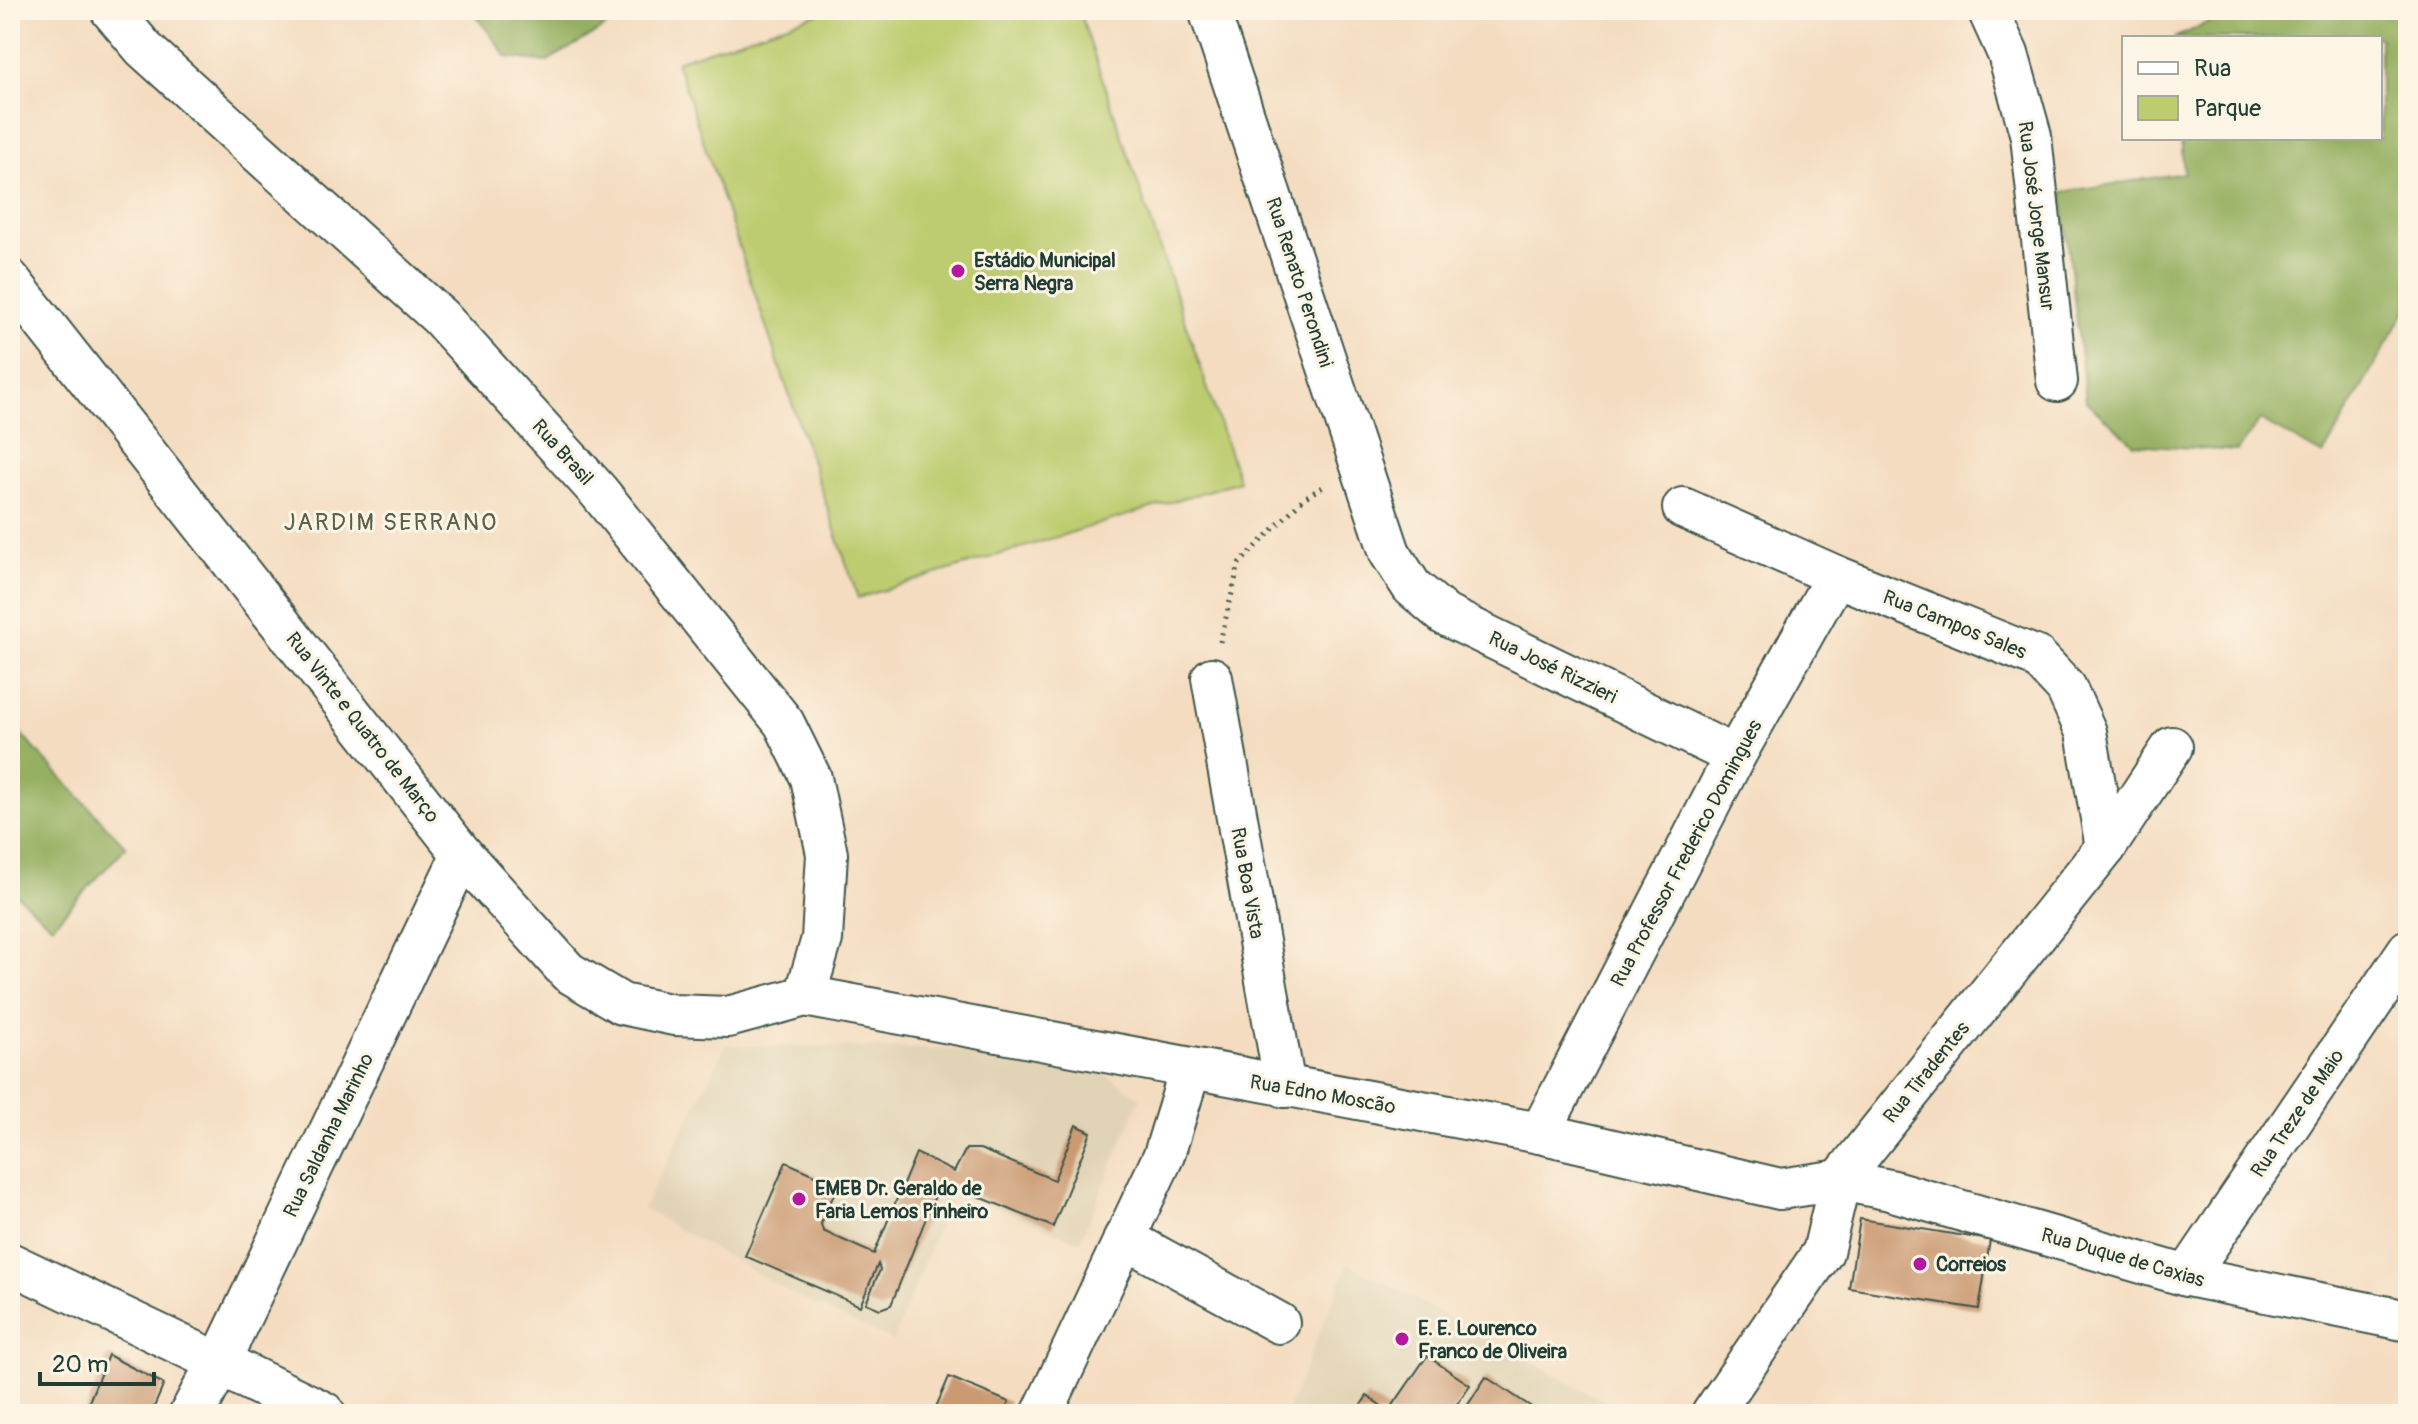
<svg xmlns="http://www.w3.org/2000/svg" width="2418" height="1424" font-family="Pangolin,sans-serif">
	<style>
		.built { fill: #e1d3b5 }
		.green { fill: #bdcc6f; stroke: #6e8452; stroke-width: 2 }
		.forest { fill: #96b062; stroke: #5a764b; stroke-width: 2 }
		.building { fill: #cb9a72 }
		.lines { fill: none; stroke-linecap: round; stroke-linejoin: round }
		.street-casing { stroke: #3f5549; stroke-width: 44 }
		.secondary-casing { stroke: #3f5549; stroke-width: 48 }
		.path { stroke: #3f5549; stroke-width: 5; stroke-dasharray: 2 6; stroke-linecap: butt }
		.street { stroke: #fff; stroke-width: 40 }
		.secondary { stroke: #fff; stroke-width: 44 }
		.poi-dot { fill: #b5179e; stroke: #fcf5e5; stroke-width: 3 }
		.labels { text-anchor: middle; stroke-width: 6; stroke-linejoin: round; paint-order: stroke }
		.street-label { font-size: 20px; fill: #1f3d34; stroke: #fcf5e5 }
		.poi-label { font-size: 20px; font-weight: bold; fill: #1f3d34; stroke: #fcf5e5; text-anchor: start }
		.quarter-label { font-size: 24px; letter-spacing: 2px; fill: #5b5e4a; stroke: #fcf5e5 }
	</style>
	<rect width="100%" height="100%" fill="#fcf5e5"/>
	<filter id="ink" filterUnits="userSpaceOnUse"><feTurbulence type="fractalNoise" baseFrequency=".0125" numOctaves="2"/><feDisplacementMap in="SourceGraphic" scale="16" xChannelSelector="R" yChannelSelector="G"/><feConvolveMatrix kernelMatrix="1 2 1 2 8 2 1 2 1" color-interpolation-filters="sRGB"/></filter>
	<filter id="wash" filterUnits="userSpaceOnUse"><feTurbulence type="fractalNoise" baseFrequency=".006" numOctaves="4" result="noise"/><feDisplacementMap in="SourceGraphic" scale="32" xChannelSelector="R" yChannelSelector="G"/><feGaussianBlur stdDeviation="1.8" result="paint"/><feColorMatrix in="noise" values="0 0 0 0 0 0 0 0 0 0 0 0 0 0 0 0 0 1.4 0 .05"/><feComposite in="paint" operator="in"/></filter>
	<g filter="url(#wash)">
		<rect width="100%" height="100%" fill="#f4dcc0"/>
		<g class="built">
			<polygon points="726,1045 979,1050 1023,1061 1076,1066 1109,1076 1140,1098 1080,1242 953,1190 893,1341 796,1296 643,1209"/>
			<polygon points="1348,1263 1628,1414 1286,1414"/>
		</g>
		<polygon class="green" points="829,10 1079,10 1239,481 858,598 676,61"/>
		<g class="forest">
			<polygon points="472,10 634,10 546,62 507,57"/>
			<polygon points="2215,10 2408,10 2408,307 2323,455 2260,420 2237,451 2134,444 2086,401 2062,192 2184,173 2181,138 2380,138 2380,38 2174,38 2218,18"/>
			<polygon points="10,722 126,847 52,926 10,889"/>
		</g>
		<g id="blocks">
			<g class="building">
				<polygon points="1076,1125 1091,1132 1053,1227 941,1181 891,1305 880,1309 866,1303 880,1270 878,1264 860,1306 745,1256 786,1162 838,1185 821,1224 823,1231 874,1254 916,1153 954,1172 966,1149 980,1149 1054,1180"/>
				<polygon points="1860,1219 1990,1240 1979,1309 1849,1288"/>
				<polygon points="108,1355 164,1384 151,1414 84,1414"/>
				<polygon points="1427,1356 1470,1385 1450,1414 1355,1414 1367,1396 1389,1411"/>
				<polygon points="949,1377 1009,1402 1004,1414 933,1414"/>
				<polygon points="1486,1377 1542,1414 1462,1414"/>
			</g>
		</g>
	</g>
	<g filter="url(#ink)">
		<use href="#blocks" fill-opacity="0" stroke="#3f5549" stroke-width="2"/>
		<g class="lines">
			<defs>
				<g id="street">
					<polyline points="111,10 144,49 440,317 599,492 784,723 811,778 827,854 822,939 805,996"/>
					<polyline points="1209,10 1390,553 1412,587 1445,615 1735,756"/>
					<polyline points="1988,10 2008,54 2031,136 2057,381"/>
					<polyline points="10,280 462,854 568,972 622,1004 674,1015 728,1017 805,996 1540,1133 1780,1189 1840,1180 1890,1190 2187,1276 2408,1321"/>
					<polyline points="1683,508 1836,576 2037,657 2066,688 2086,732 2106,847"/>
					<polyline points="1212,678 1285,1087"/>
					<polyline points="1540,1133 1735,756 1836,576"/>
					<polyline points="1124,1238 1279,1323"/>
					<polyline points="10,1263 219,1363 462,854"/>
					<polyline points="2187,1276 2408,950"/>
					<polyline points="1042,1414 1164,1155 1190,1070"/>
					<polyline points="1712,1414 1823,1252 1840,1180 2106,847 2172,747"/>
				</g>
				<polyline id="secondary" points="192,1414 219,1363 323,1414"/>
			</defs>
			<use href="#street" class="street-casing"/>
			<use href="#secondary" class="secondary-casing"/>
			<polyline class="path" points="1220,642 1239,564 1304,498 1326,485"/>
			<use href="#street" class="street"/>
			<use href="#secondary" class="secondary"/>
		</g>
	</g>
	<g class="poi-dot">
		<circle cx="958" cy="271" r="8"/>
		<circle cx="799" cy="1199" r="8"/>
		<circle cx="1920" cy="1264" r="8"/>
		<circle cx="1402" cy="1339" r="8"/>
	</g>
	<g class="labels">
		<g class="street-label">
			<text transform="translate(2037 216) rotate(83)" y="7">Rua José Jorge Mansur</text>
			<text transform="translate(1300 282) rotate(72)" y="7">Rua Renato Perondini</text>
			<text transform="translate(563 452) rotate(48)" y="7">Rua Brasil</text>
			<text transform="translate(1955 624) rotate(22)" y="7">Rua Campos Sales</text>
			<text transform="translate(1553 667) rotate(26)" y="7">Rua José Rizzieri</text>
			<text transform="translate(363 727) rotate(52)" y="7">Rua Vinte e Quatro de Março</text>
			<text transform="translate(1686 853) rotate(-62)" y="7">Rua Professor Frederico Domingues</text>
			<text transform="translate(1248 883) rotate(80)" y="7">Rua Boa Vista</text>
			<text transform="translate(1926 1072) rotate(-51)" y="7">Rua Tiradentes</text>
			<text transform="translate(1323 1094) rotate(10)" y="7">Rua Edno Moscão</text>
			<text transform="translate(2297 1113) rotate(-56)" y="7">Rua Treze de Maio</text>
			<text transform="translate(328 1135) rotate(-64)" y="7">Rua Saldanha Marinho</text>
			<text transform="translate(2123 1257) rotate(16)" y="7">Rua Duque de Caxias</text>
		</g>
		<g class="poi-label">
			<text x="974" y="267">Estádio Municipal<tspan x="974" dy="23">Serra Negra</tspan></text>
			<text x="815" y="1195">EMEB Dr. Geraldo de<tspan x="815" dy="23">Faria Lemos Pinheiro</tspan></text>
			<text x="1936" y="1271">Correios</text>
			<text x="1418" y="1335">E. E. Lourenco<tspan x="1418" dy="23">Franco de Oliveira</tspan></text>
		</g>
		<g class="quarter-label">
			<text x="391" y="530">JARDIM SERRANO</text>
		</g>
	</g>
	<rect width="2418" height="1424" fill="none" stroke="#fcf5e5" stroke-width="40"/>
	<rect x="2122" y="36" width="260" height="104" fill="#fcf5e5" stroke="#a4ab9e" stroke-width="2"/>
	<rect x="2138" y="62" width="40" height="12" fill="#ffffff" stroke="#a4ab9e" stroke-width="2"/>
	<text x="2194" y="76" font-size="24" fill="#1f3d34">Rua</text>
	<rect x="2138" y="96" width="40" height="24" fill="#bdcc6f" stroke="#a4ab9e" stroke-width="2"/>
	<text x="2194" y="116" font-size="24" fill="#1f3d34">Parque</text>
	<path d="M40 1372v12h114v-12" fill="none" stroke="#1f3d34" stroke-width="4"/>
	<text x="52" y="1372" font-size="24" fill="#1f3d34" stroke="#fcf5e5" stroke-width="6" paint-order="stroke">20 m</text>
</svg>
